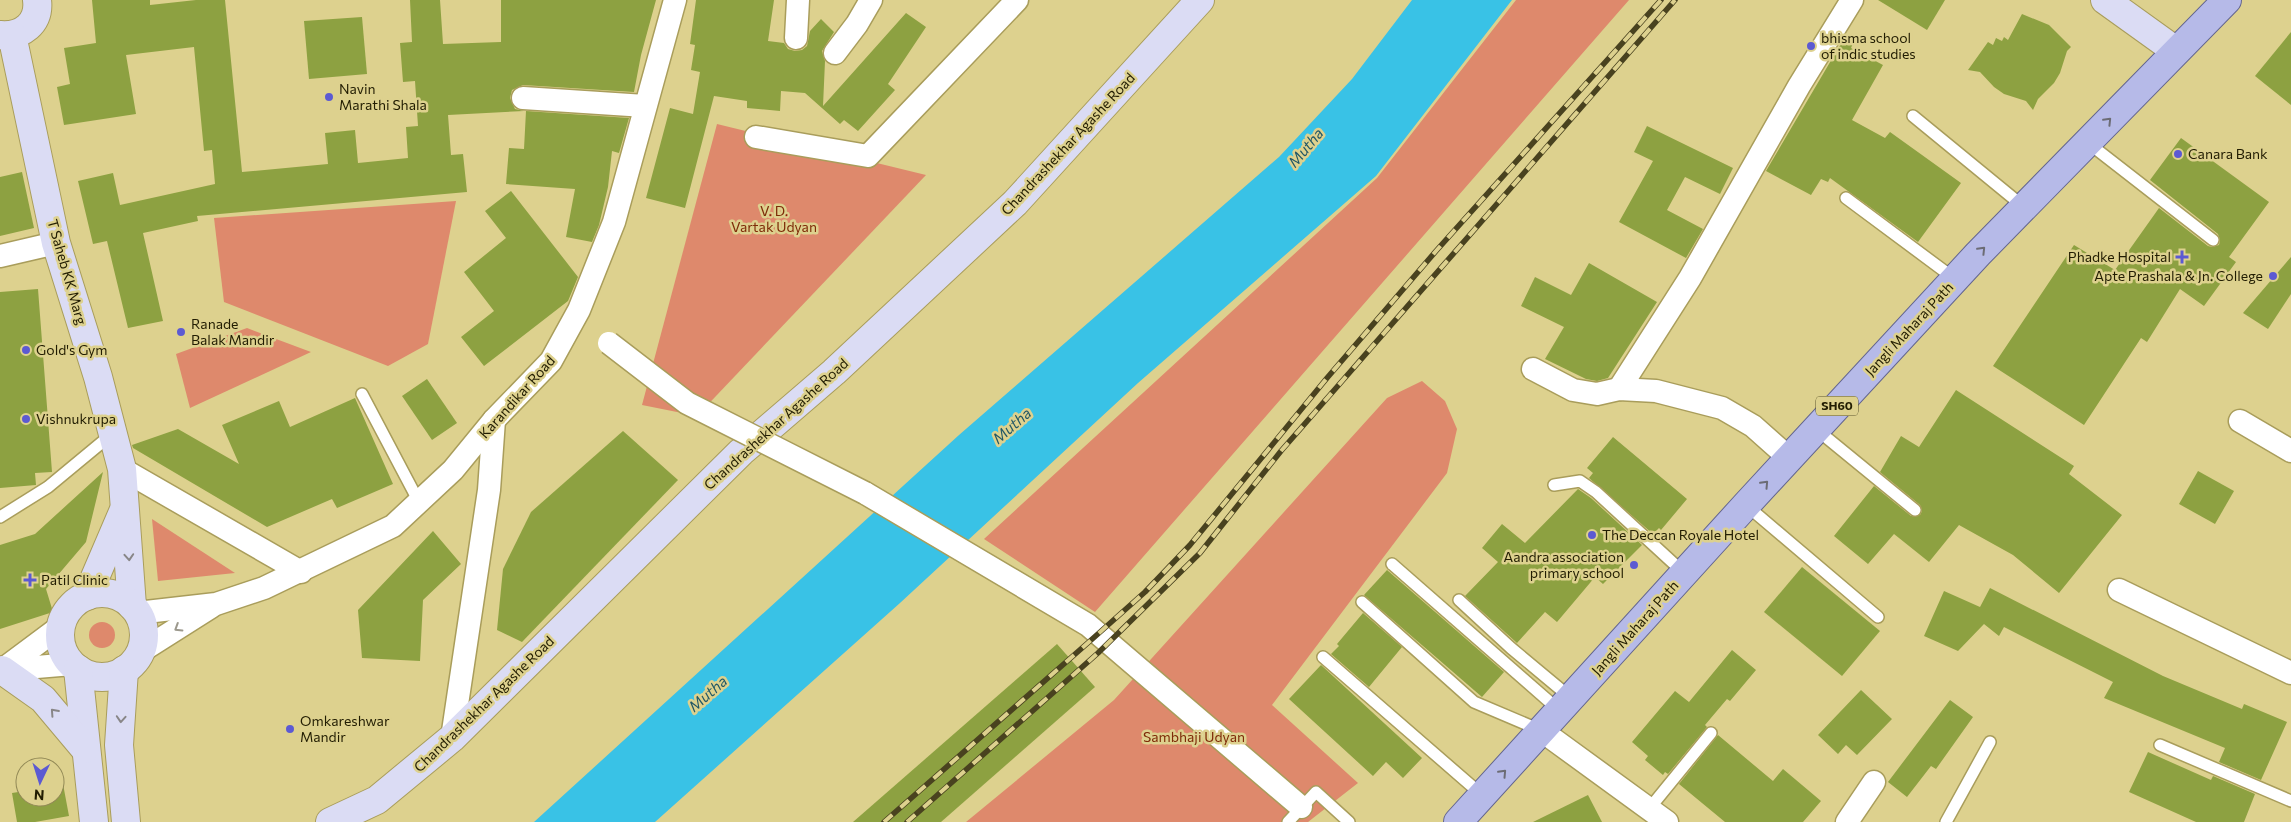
<svg xmlns="http://www.w3.org/2000/svg" width="2291" height="822" font-family="Commissioner,sans-serif">
	<style>
		.green { fill: #de896c }
		.water { fill: #39c2e6 }
		.building { fill: #8da141 }
		.lines { fill: none; stroke-linecap: round; stroke-linejoin: round }
		.lane-casing { stroke: #a99d5b; stroke-width: 14 }
		.street-casing { stroke: #a99d5b; stroke-width: 25 }
		.secondary-casing { stroke: #a99d5b; stroke-width: 30 }
		.primary-casing { stroke: #63658e; stroke-width: 30 }
		.lane { stroke: #fff; stroke-width: 11 }
		.street { stroke: #fff; stroke-width: 22 }
		.secondary { stroke: #dbdcf4; stroke-width: 28 }
		.primary { stroke: #b6bae8; stroke-width: 28 }
		.rail-casing { stroke: #49421f; stroke-width: 5.5 }
		.rail { stroke: #ddd18e; stroke-width: 4; stroke-dasharray: 11; stroke-linecap: butt }
		.street-bridge-casing { stroke: #a99d5b; stroke-width: 25; stroke-linecap: butt }
		.street-bridge { stroke: #fff; stroke-width: 22 }
		.oneway { stroke: #6c6c75 }
		.oneway2 { stroke: #888687 }
		.oneway3 { stroke: #9c998d }
		.poi-dot { fill: #5c5ad2; stroke: #ddd18e; stroke-width: 2 }
		.labels { text-anchor: middle; stroke-width: 5; stroke-linejoin: round; paint-order: stroke }
		.shield { fill: #ddd18e; stroke: #5a532c; stroke-width: 1 }
		.shield-label { font-size: 12px; font-weight: bold; fill: #221d02 }
		.poi-label { font-size: 14px; fill: #221d02; stroke: #ddd18e; text-anchor: start }
		.street-label { font-size: 14px; fill: #221d02; stroke: #ddd18e }
		.park-label { font-size: 14px; fill: #7e2b08; stroke: #ddd18e }
		.water-label { font-size: 15px; font-style: italic; fill: #215766; stroke: #ddd18e }
	</style>
	<rect width="100%" height="100%" fill="#ddd18e"/>
	<g class="green">
		<polygon points="1516,0 1629,0 1095,612 984,539 1377,178"/>
		<polygon points="717,124 926,175 697,416 642,405"/>
		<polygon points="456,201 428,344 388,366 224,302 214,218"/>
		<polygon points="247,328 311,352 190,408 176,354"/>
		<polygon points="1422,381 1445,401 1457,429 1447,473 1272,705 1358,783 1308,822 966,822 1114,700 1387,398"/>
		<polygon points="152,519 235,573 158,581"/>
		<circle cx="102" cy="635" r="13"/>
	</g>
	<polygon class="water" points="1412,0 1512,0 1376,176 1138,383 900,603 655,822 534,822 959,435 1279,157 1352,79"/>
	<g class="building">
		<polygon points="92,0 150,0 150,5 196,0 225,0 242,172 328,164 325,133 355,130 358,163 408,158 406,127 418,126 415,81 403,82 400,43 412,42 410,0 440,0 443,44 501,42 501,0 656,0 641,55 634,92 523,85 512,90 510,98 515,109 524,111 448,115 451,155 463,154 467,192 197,216 198,221 143,233 163,321 128,328 107,241 93,244 78,181 113,173 120,205 215,184 212,150 204,151 194,47 126,55 136,114 64,125 57,87 70,84 64,48 96,43"/>
		<polygon points="696,0 774,0 768,41 784,43 788,49 795,51 802,50 807,46 810,31 821,19 834,32 822,51 825,61 823,106 906,13 926,27 888,84 895,90 858,131 844,120 840,124 805,93 781,91 780,111 747,108 747,101 714,96 685,208 646,198 670,108 693,114 700,72 691,70 695,45 690,44"/>
		<polygon points="1878,0 1945,0 1927,30"/>
		<polygon points="2022,14 2049,25 2071,47 2067,51 2060,73 2054,83 2038,99 2033,110 2026,101 2004,94 1994,87 1980,72 1968,70 1988,42 1993,45 1996,38 2002,41 2004,37 2008,40"/>
		<polygon points="362,17 367,74 309,79 304,21"/>
		<polygon points="2291,32 2291,105 2255,76"/>
		<polygon points="1846,35 1855,39 1851,48 1883,65 1852,120 1885,138 1890,132 1961,183 1918,242 1830,178 1828,182 1821,179 1811,195 1766,171"/>
		<polygon points="526,111 629,118 619,153 612,151 608,187 599,225 592,242 566,237 575,189 506,184 509,148 524,149"/>
		<polygon points="1647,126 1733,168 1720,194 1685,177 1667,210 1703,229 1686,258 1619,222 1653,161 1634,152"/>
		<polygon points="2181,138 2269,202 2229,257 2236,262 2204,306 2180,289 2147,342 2141,338 2084,425 1993,366 2074,245 2115,270 2159,208 2208,246 2212,247 2219,245 2220,241 2218,234 2150,180"/>
		<polygon points="22,172 34,228 0,236 0,177"/>
		<polygon points="511,191 578,277 568,301 484,366 461,337 494,311 464,272 506,238 485,211"/>
		<polygon points="2291,257 2291,294 2268,329 2243,313"/>
		<polygon points="1589,263 1657,302 1608,378 1597,381 1586,379 1545,359 1564,327 1521,306 1535,277 1571,295"/>
		<polygon points="38,289 52,472 35,473 36,485 0,488 0,292"/>
		<polygon points="427,379 457,423 432,440 402,396"/>
		<polygon points="1956,390 2074,466 2069,474 2122,515 2059,593 2013,555 1959,525 1929,562 1894,534 1868,564 1834,536 1874,486 1911,516 1920,515 1922,511 1920,505 1880,472 1901,436 1919,447"/>
		<polygon points="355,398 393,484 337,508 332,499 267,527 133,448 132,445 178,429 239,464 222,425 279,401 290,427"/>
		<polygon points="623,431 678,480 522,642 497,630 503,569 531,512"/>
		<polygon points="1613,437 1687,499 1661,530 1659,528 1653,534 1589,478 1593,473 1587,468"/>
		<polygon points="2198,471 2234,491 2215,524 2179,504"/>
		<polygon points="103,472 86,542 46,589 53,612 0,629 0,545 35,534"/>
		<polygon points="1578,489 1591,498 1642,545 1603,584 1595,577 1557,622 1545,612 1517,643 1465,596 1498,562 1482,548 1502,524 1525,543"/>
		<polygon points="433,531 461,564 423,600 420,661 362,658 358,610"/>
		<polygon points="1802,567 1880,631 1842,676 1764,612"/>
		<polygon points="1387,570 1504,672 1482,697 1364,595"/>
		<polygon points="1990,588 2163,676 2242,709 2244,704 2287,722 2261,780 2219,762 2225,748 2104,698 2113,682 2004,627 1999,636 1984,624 1958,651 1924,636 1944,591 1980,607"/>
		<polygon points="1363,613 1402,647 1369,687 1331,654 1339,646 1337,644"/>
		<polygon points="1057,644 1095,687 941,822 853,822"/>
		<polygon points="1732,650 1756,670 1730,701 1727,699 1705,725 1707,727 1668,774 1665,772 1663,775 1645,760 1648,756 1632,742 1675,691 1689,702"/>
		<polygon points="1321,665 1422,758 1403,778 1386,762 1373,776 1289,699"/>
		<polygon points="1861,690 1892,719 1857,755 1846,745 1838,754 1818,735"/>
		<polygon points="1950,700 1973,717 1936,769 1931,766 1907,797 1888,782"/>
		<polygon points="1718,735 1773,781 1783,769 1821,801 1803,822 1725,822 1679,784"/>
		<polygon points="2148,752 2211,780 2213,776 2255,794 2244,822 2196,822 2129,792"/>
		<polygon points="63,784 69,816 35,822 17,822 12,793 25,791 25,797 55,797 55,785"/>
		<polygon points="1588,795 1602,822 1533,822"/>
	</g>
	<g class="lines">
		<defs>
			<g id="lane">
				<polyline points="1913,116 2024,207"/>
				<polyline points="2087,142 2213,240"/>
				<polyline points="1846,198 1955,279"/>
				<polyline points="362,394 419,502"/>
				<polyline points="1816,429 1915,510"/>
				<polyline points="1554,485 1580,481 1596,492 1684,573"/>
				<polyline points="1746,505 1878,617"/>
				<polyline points="0,517 48,487 112,434"/>
				<polyline points="1392,564 1560,711"/>
				<polyline points="1459,600 1511,648 1571,698"/>
				<polyline points="1362,602 1474,702 1540,730"/>
				<polyline points="1323,657 1482,795"/>
				<polyline points="2160,745 2291,801"/>
				<polyline points="1649,809 1711,733"/>
				<polyline points="1288,822 1316,792 1349,822"/>
				<polyline points="1946,822 1990,742"/>
			</g>
			<g id="street">
				<polyline points="796,38 798,0"/>
				<polyline points="835,53 857,24 871,0"/>
				<polyline points="523,98 645,106"/>
				<polyline points="756,137 868,156 1017,0"/>
				<polyline points="0,256 56,243"/>
				<polyline points="1533,369 1573,390 1597,394 1619,389 1656,391 1722,408 1753,426 1789,458"/>
				<polyline points="1619,389 1690,278 1799,86 1852,0"/>
				<polyline points="2240,421 2291,451"/>
				<polyline points="122,469 301,572"/>
				<polyline points="865,493 1088,625 1301,807"/>
				<polyline points="2119,590 2291,673"/>
				<polyline points="137,613 216,604 264,588 393,526 453,470 494,420 551,361 579,310 614,222 675,0"/>
				<polyline points="140,652 211,607"/>
				<polyline points="1,670 72,664"/>
				<polyline points="2,670 61,626"/>
				<polyline points="1542,731 1667,822"/>
				<polyline points="452,738 489,490 494,420"/>
				<polyline points="1847,822 1874,782"/>
			</g>
			<g id="secondary">
				<polyline points="2105,0 2176,51"/>
				<path d="M0 35C22 37 40 23 37 0"/>
				<polyline points="12,35 56,243 98,377 122,469 132,606"/>
				<circle cx="102" cy="635" r="42"/>
				<polyline points="87,596 123,512"/>
				<polyline points="78,669 94,822"/>
				<polyline points="2,670 43,699 85,749"/>
				<polyline points="124,670 119,745 126,822"/>
				<polyline points="330,822 377,800 452,738 741,452 834,372 1015,203 1200,0"/>
			</g>
			<polyline id="primary" points="1458,822 1746,505 1978,254 2227,0"/>
		</defs>
		<use href="#lane" class="lane-casing"/>
		<use href="#street" class="street-casing"/>
		<use href="#secondary" class="secondary-casing"/>
		<use href="#primary" class="primary-casing"/>
		<use href="#lane" class="lane"/>
		<use href="#street" class="street"/>
		<use href="#secondary" class="secondary"/>
		<use href="#primary" class="primary"/>
		<defs>
			<g id="rail">
				<polyline points="884,822 1090,641 1145,592 1190,545 1327,378 1436,251 1661,0"/>
				<polyline points="907,822 1098,653 1200,553 1281,451 1675,0"/>
			</g>
		</defs>
		<use href="#rail" class="rail-casing"/>
		<use href="#rail" class="rail"/>
		<defs>
			<polyline id="street-bridge" points="609,343 687,403 865,493"/>
		</defs>
		<use href="#street-bridge" class="street-bridge-casing"/>
		<use href="#street-bridge" class="street-bridge"/>
	</g>
	<defs><path id="oneway-chevron" d="M-2-3.5L2.5 0L-2 3.5" fill="none" stroke-width="1.6" stroke-linecap="round" stroke-linejoin="round" transform="scale(1.25)"/></defs>
	<g class="oneway">
		<use href="#oneway-chevron" transform="translate(2108 121) rotate(-46)"/>
		<use href="#oneway-chevron" transform="translate(1982 250) rotate(-46)"/>
		<use href="#oneway-chevron" transform="translate(1765 484) rotate(-47)"/>
		<use href="#oneway-chevron" transform="translate(1503 773) rotate(-47)"/>
	</g>
	<g class="oneway2">
		<use href="#oneway-chevron" transform="translate(129 557) rotate(86)"/>
		<use href="#oneway-chevron" transform="translate(54 712) rotate(-132)"/>
		<use href="#oneway-chevron" transform="translate(121 719) rotate(94)"/>
	</g>
	<use class="oneway3" href="#oneway-chevron" transform="translate(178 628) rotate(148)"/>
	<g class="poi-dot">
		<circle cx="1811" cy="46" r="5"/>
		<circle cx="329" cy="97" r="5"/>
		<circle cx="2178" cy="154" r="5"/>
		<path d="M2179.5 249.5h5v5h5v5h-5v5h-5v-5h-5v-5h5z"/>
		<circle cx="2273" cy="276" r="5"/>
		<circle cx="181" cy="332" r="5"/>
		<circle cx="26" cy="350" r="5"/>
		<circle cx="26" cy="419" r="5"/>
		<circle cx="1592" cy="535" r="5"/>
		<circle cx="1634" cy="565" r="5"/>
		<path d="M27.5 572.5h5v5h5v5h-5v5h-5v-5h-5v-5h5z"/>
		<circle cx="290" cy="729" r="5"/>
	</g>
	<g class="labels">
		<rect class="shield" x="1816" y="396.5" width="42" height="19" rx="4"/>
		<g class="shield-label">
			<text x="1837" y="410">SH60</text>
		</g>
		<g class="poi-label">
			<text x="1821" y="43">bhisma school<tspan x="1821" dy="16">of indic studies</tspan></text>
			<text x="339" y="94">Navin<tspan x="339" dy="16">Marathi Shala</tspan></text>
			<text x="2188" y="159">Canara Bank</text>
			<text x="2171" y="262" text-anchor="end">Phadke Hospital</text>
			<text x="2263" y="281" text-anchor="end">Apte Prashala &amp; Jn. College</text>
			<text x="191" y="329">Ranade<tspan x="191" dy="16">Balak Mandir</tspan></text>
			<text x="36" y="355">Gold's Gym</text>
			<text x="36" y="424">Vishnukrupa</text>
			<text x="1602" y="540">The Deccan Royale Hotel</text>
			<text x="1624" y="562" text-anchor="end">Aandra association<tspan x="1624" dy="16">primary school</tspan></text>
			<text x="41" y="585">Patil Clinic</text>
			<text x="300" y="726">Omkareshwar<tspan x="300" dy="16">Mandir</tspan></text>
		</g>
		<g class="street-label">
			<text transform="translate(1068 144) rotate(-47)" y="5">Chandrashekhar Agashe Road</text>
			<text transform="translate(67 272) rotate(74)" y="5">T Saheb KK Marg</text>
			<text transform="translate(1909 329) rotate(-47)" y="5">Jangli Maharaj Path</text>
			<text transform="translate(517 397) rotate(-48)" y="5">Karandikar Road</text>
			<text transform="translate(776 424) rotate(-42)" y="5">Chandrashekhar Agashe Road</text>
			<text transform="translate(1635 628) rotate(-48)" y="5">Jangli Maharaj Path</text>
			<text transform="translate(484 704) rotate(-44)" y="5">Chandrashekhar Agashe Road</text>
		</g>
		<g class="park-label">
			<text x="774" y="216">V. D.<tspan x="774" dy="16">Vartak Udyan</tspan></text>
			<text x="1194" y="742">Sambhaji Udyan</text>
		</g>
		<g class="water-label">
			<text transform="translate(1306 148) rotate(-50)" y="5">Mutha</text>
			<text transform="translate(1012 426) rotate(-41)" y="5">Mutha</text>
			<text transform="translate(708 694) rotate(-41)" y="5">Mutha</text>
		</g>
	</g>
	<g transform="translate(40 782) rotate(184)"><circle r="24" fill="#ddd18e" stroke="#928956"/>
	<path d="M0-4L9 19L0 12L-9 19Z" fill="#5c5ad2"/>
	<text y="-8" font-size="14" font-weight="bold" text-anchor="middle" fill="#221d02">N</text>
	</g>
</svg>
